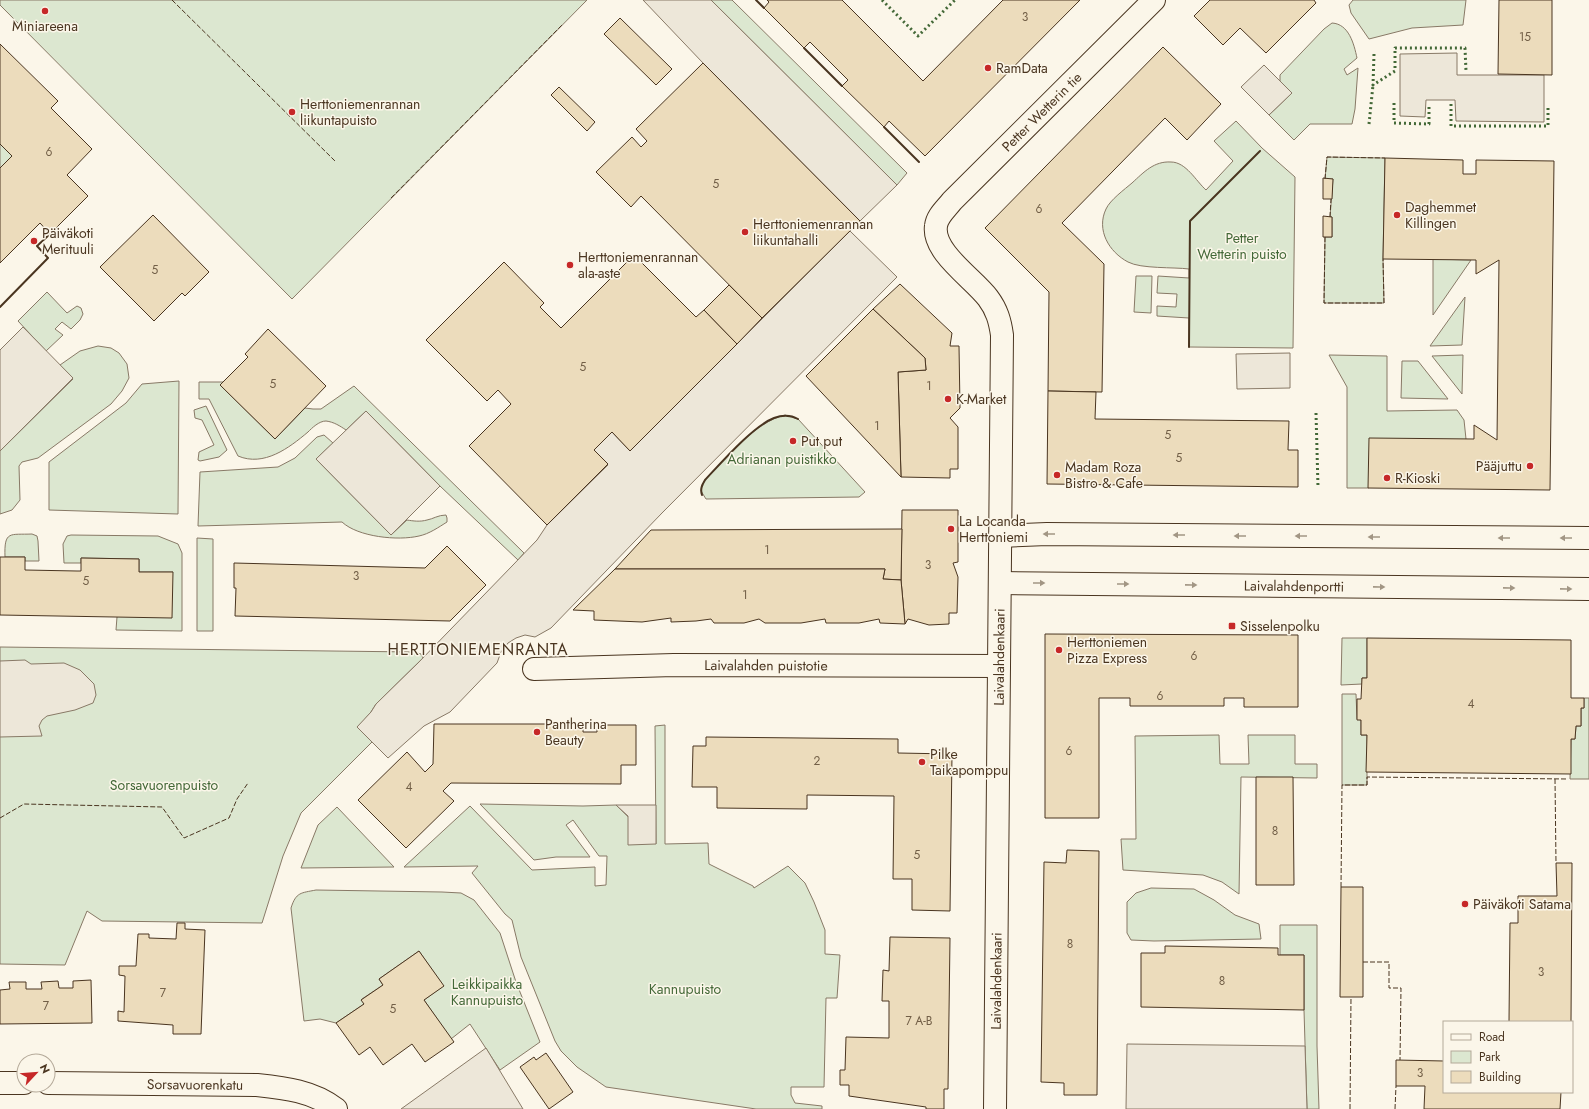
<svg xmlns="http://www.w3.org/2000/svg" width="1589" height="1109" font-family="Jost,sans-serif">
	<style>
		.green { fill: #dce7d0; stroke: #887966 }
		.parking { fill: #ede7d9; stroke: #887966 }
		.building { fill: #ecdcbc; stroke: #4a3520 }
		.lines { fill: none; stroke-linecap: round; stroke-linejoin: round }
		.minor-casing { stroke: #4a3520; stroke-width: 24 }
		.minor { stroke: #fbf6e9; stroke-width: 22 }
		.hedge { stroke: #436837; stroke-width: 3; stroke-dasharray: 2 3; stroke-linecap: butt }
		.fence { stroke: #4a3520; stroke-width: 1; stroke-dasharray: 5 2; stroke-linecap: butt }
		.wall { stroke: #4a3520; stroke-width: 2 }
		.oneway { fill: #a29684 }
		.poi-dot { fill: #c62828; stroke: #fbf6e9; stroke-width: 1.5 }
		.labels { text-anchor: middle; stroke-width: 3; stroke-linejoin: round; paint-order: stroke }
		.number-label { font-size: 12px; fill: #725f47 }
		.poi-label { font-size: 14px; fill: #4a3520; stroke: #fbf6e9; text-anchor: start }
		.street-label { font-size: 14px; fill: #4a3520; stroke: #fbf6e9 }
		.park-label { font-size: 14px; fill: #436837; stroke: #fbf6e9 }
		.quarter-label { font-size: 16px; letter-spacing: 1px; fill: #4a3520; stroke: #fbf6e9 }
	</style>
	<rect width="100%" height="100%" fill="#fbf6e9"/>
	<g class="green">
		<polygon points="0,0 587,0 292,299 0,5"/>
		<polygon points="711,0 732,0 907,173 897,185"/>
		<polygon points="1353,0 1466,0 1463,25 1412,28 1369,39 1351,13 1349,5"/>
		<path d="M1332 23C1349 24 1354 44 1357 58L1344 69 1347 75 1358 68 1355 109 1352 124H1310L1294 140 1269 115 1292 93 1280 81V75L1324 29Z"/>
		<path d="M1236 121 1262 148 1295 177 1293 348 1189 347V318L1157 316V306L1176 307 1177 294 1157 293 1158 276 1189 278V269C1174 267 1141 269 1128 262 1109 252 1096 230 1106 209 1110 200 1125 189 1132 183 1144 172 1154 161 1171 162 1186 162 1196 181 1206 190L1233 161 1214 141Z"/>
		<polygon points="0,144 12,156 0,168"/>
		<polygon points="1327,157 1385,158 1383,259 1384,303 1324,303 1325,237 1332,237 1332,217 1330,217 1333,179 1325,179"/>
		<polygon points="1433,259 1471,260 1433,315"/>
		<polygon points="1136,276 1152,276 1151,313 1134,312"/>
		<polygon points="47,292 67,313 77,306 81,308 83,314 80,320 71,329 62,322 55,329 63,335 46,351 18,321"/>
		<polygon points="1465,297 1462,345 1430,346"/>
		<polygon points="98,346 111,348 119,353 127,364 129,378 122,391 111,404 38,458 22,462 19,466 20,500 12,510 0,514 0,451 73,379 60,365 80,351"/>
		<polygon points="1329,355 1387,356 1387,411 1457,410 1464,420 1466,439 1368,488 1347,488 1347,387"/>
		<polygon points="1463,355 1462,394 1432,356"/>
		<polygon points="1402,361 1418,361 1448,399 1401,398"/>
		<polygon points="179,381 178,514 49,510 49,462 126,403 142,384"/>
		<path d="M199 382H223L220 385 275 439 305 408 313 409H321L354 386 524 553 518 560 440 486 366 411 346 430C340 426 334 422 326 421 319 421 312 428 308 432 289 448 264 467 238 456L209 399H199Z"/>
		<polygon points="206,406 227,450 219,457 200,461 198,460 199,452 214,445 202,420 195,418 194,410"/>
		<path d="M785 415 798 419 865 492 859 497 706 499 701 491 702 485 705 480C726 458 755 422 785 415Z"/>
		<path d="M324 435 333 443 316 459 391 535 407 520C413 521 420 522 427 520 433 519 438 515 446 515L447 518V522C439 527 429 534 419 536 398 541 358 537 342 522L198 526 200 472 278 467 295 458 317 437Z"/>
		<path d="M32 534 37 536 38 541 39 561H25V557H5C4 530 10 535 32 534Z"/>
		<polygon points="71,535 158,536 178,544 182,553 182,631 116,630 117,617 173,572 139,572 139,559 81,558 81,563 64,563 63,544 67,536"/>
		<polygon points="197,538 213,539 213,631 197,631"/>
		<polygon points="1342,638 1367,638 1367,678 1362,678 1362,684 1341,685"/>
		<polygon points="0,647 414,652 421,654 423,658 376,704 371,712 358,727 372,742 301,813 283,856 262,923 102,921 87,911 65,965 0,964"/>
		<polygon points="1342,694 1356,694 1357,719 1361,720 1361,735 1367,735 1367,785 1342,785"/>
		<polygon points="1584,698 1589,698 1589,779 1570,779 1571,739 1575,739 1576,726 1581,726 1581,708 1584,708"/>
		<polygon points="665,725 665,844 708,843 709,864 753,886 754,888 788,866 805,883 814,902 825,930 825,954 840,955 837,998 826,998 824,1087 791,1087 791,1095 795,1103 822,1106 822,1109 756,1109 606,1087 577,1067 561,1051 555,1041 521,957 512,920 505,914 472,873 478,866 404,867 470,806 532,870 595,867 595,886 606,885 607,856 599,856 573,820 566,825 590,857 556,857 534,860 480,804 583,806 616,805 656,844 655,726"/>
		<polygon points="1219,735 1220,764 1249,764 1248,735 1295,735 1295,764 1317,764 1317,778 1241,777 1239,894 1222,882 1203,875 1123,870 1121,839 1136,839 1135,736"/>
		<polygon points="337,807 394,867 301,868 318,825"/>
		<polygon points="1151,888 1194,889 1214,900 1235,915 1259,924 1261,939 1154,941 1131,940 1127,933 1127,902 1136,893"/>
		<path d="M316 890 442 892 461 893 474 900 500 933 516 982 540 1042 500 1070 470 1024 451 1039 424 1000 443 986 419 951 379 979 383 985 362 999 364 1004 336 1023 320 1019 304 1021 291 908C296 892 301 893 316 890Z"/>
		<polygon points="1280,925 1317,925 1317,1046 1319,1109 1307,1109 1304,1010 1304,955 1280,955"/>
	</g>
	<g class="parking">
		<polygon points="643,0 711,0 897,185 860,221 703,63"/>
		<polygon points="1457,53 1457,75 1544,75 1544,122 1456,121 1455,100 1426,100 1425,117 1400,116 1400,54"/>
		<polygon points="1264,65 1292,93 1269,115 1241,87"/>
		<polygon points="850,231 897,277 662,513 551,628 535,637 525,635 516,638 508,643 501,652 497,663 450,712 424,726 388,758 357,727 371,712 376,704 418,663 513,565 537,540 547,525 608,465 594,450 612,432 630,451"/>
		<polygon points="23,327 73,378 0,451 0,350"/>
		<polygon points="1290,353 1290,388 1237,389 1236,354"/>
		<polygon points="366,411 440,486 391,535 316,459"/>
		<polygon points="25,660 31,664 64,663 80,670 94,684 96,695 93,703 75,710 47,716 42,720 39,726 42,736 0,737 0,661"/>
		<polygon points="616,805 656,805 656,844 628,845 628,816"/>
		<polygon points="1127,1044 1305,1046 1307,1109 1126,1109"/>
		<polygon points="486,1048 523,1109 401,1109"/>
	</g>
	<g class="building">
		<polygon points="767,0 842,0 923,81 1003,0 1080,0 925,156 889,121 884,127 842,86 848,80 810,42 804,48 764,8 769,2"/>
		<polygon points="1210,0 1314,0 1316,3 1266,53 1240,28 1223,45 1194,16"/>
		<polygon points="1499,0 1552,0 1552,75 1498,74"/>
		<polygon points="620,18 672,69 656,85 604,34"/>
		<polygon points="0,44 58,101 51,108 92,149 67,175 88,196 50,234 40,223 0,263 0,168 12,156 0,144"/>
		<polygon points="1163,47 1221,104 1187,140 1165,118 1062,223 1104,264 1102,392 1048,391 1049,292 985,228"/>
		<polygon points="703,63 860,221 762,318 641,196 631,207 596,172 632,137 641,147 647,141 636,129"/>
		<polygon points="559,87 595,122 587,131 551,95"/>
		<polygon points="1385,158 1463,160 1463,174 1476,174 1476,160 1554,161 1550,490 1368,488 1369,438 1474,439 1474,425 1497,440 1499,260 1476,274 1476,260 1383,259"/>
		<polygon points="1323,178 1333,179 1332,199 1323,199"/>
		<polygon points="153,215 209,272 185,296 182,293 154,321 100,267"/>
		<polygon points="1323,216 1332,217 1332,237 1323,237"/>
		<polygon points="634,255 696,317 704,310 737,344 630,451 612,432 594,450 608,464 547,525 469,446 511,404 498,390 487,401 426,340 504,262 544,303 540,307 561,328"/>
		<polygon points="900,284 952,333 950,346 959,346 960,408 950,418 958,427 958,469 950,469 950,478 901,477 898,372 926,370 925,358 873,309"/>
		<polygon points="729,285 762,318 737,344 704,310"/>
		<polygon points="873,309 925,358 926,370 898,372 901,477 806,376"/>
		<polygon points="268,329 326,386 275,439 220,385 248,357 245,354"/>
		<polygon points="1048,391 1096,392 1095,419 1289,421 1288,450 1298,450 1298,487 1047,484"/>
		<polygon points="902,510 958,510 958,562 953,563 958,577 957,613 949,613 949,624 929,625 908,619 905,624 901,580"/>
		<polygon points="902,529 901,580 883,579 885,569 615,569 651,530"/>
		<polygon points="447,546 486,585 450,621 235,616 236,588 234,588 234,563 425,568"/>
		<polygon points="0,557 25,557 25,570 77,571 81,571 81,558 139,559 139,572 173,572 172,618 0,615"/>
		<polygon points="615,569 885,569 883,579 901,580 905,624 880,623 879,619 859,623 826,623 825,619 801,623 765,623 759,619 744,623 714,623 711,619 696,621 671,622 671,618 642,622 594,620 594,611 573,610"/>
		<polygon points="1045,634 1298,635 1298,707 1244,707 1244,698 1224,698 1224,706 1130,706 1130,698 1099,698 1099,818 1045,818"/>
		<polygon points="1367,638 1571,640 1571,698 1584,698 1584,708 1581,708 1581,726 1576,726 1575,739 1571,739 1571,774 1366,772 1367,735 1361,735 1361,720 1357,720 1357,699 1361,699 1362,678 1367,678"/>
		<polygon points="434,724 583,724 583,732 597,732 597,725 636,725 636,765 621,765 621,784 451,783 443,791 454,801 406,848 358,800 407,752 425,772 433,764"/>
		<polygon points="706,737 898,739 898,753 952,754 950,911 912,910 912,879 893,879 894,796 807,795 807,809 717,808 717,787 692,787 693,746 706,746"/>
		<polygon points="1256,777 1293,777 1294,885 1256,885"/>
		<polygon points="1067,850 1099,851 1097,1095 1064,1095 1064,1083 1041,1082 1044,862 1066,863"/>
		<polygon points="1556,863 1572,863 1571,1022 1509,1022 1510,923 1518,923 1518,896 1557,896"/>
		<polygon points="1341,887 1363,887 1363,997 1340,997"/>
		<polygon points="177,923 185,923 185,929 205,930 201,1034 173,1034 173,1025 118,1021 118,1011 124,1012 125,976 119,975 119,966 136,966 138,934 149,934 149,938 176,939"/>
		<polygon points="890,937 950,938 948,1089 944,1089 944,1109 926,1109 926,1107 849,1096 849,1085 840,1085 840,1070 845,1070 846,1037 889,1038 889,1001 882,1001 883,970 889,971"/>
		<polygon points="1165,946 1278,948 1278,955 1304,955 1304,1010 1141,1007 1141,953 1165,953"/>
		<polygon points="419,951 444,986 424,1000 454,1042 425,1062 412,1044 383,1065 370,1047 359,1055 336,1023 364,1004 361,1000 383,985 379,979"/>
		<polygon points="91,980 92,1023 0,1024 0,990 10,989 9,982 26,982 26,989 42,989 41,982 58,981 59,988 73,988 73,981"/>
		<polygon points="546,1053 573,1092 549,1109 520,1067 534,1057 536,1060"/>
		<polygon points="1396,1060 1444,1061 1444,1092 1561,1092 1560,1109 1424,1109 1425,1086 1396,1086"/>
	</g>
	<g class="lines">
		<defs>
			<g id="minor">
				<polyline points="1000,536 1047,534 1589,538"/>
				<path id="s1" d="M1000 583 1589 589"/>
				<path id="s2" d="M534 669 674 665 999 666"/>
				<polyline points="0,1083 24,1083"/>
				<path id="s3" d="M48 1083 257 1085C285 1088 313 1091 336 1109"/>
				<path id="s4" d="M995 1109 1002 335C1000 321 997 310 988 298 974 279 932 252 936 226 937 216 946 209 952 201L1154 0"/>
			</g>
		</defs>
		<use href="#minor" class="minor-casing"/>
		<use href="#minor" class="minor"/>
		<g class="hedge">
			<polyline points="882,0 918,36 955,0"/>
			<polyline points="1374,54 1373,85 1395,71 1395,48 1465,48 1466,71"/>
			<polyline points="1394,103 1394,123 1429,124 1429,105"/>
			<polyline points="1451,104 1451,126 1548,126 1548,107"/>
			<polyline points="1369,124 1373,85"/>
			<polyline points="1316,413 1318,487"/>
		</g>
		<g class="fence">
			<polyline points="172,0 336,162"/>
			<polyline points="1325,179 1327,157 1385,158"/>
			<polyline points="391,198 562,25"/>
			<polyline points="1330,217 1331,199"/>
			<polyline points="1325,237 1324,303 1384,303 1383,259"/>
			<polyline points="1555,779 1556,863"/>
			<polyline points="0,818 24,804 162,807 184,838 229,818 237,799 248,783"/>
			<polyline points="1341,887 1342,785 1367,785 1367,777 1568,779"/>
			<polyline points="1363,962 1389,962 1389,988 1401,988 1400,1060"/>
			<polyline points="1350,1109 1351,997"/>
			<polyline points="1395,1109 1396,1086"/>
		</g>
		<g class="wall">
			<polyline points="756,0 764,8"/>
			<polyline points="804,48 842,86"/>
			<polyline points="884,127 919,162"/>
			<polyline points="0,307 48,258 37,246 50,234"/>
			<polyline points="1189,347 1190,221 1260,151"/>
			<path d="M702 495C700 489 702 485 705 480 721 463 753 426 774 418 782 415 791 415 798 419"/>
		</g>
	</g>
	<defs><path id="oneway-solid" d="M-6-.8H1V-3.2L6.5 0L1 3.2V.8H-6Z"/></defs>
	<g class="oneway">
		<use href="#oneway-solid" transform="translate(1049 534) rotate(180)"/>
		<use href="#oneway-solid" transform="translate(1179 535) rotate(-180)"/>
		<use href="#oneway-solid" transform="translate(1240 536) rotate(-180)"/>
		<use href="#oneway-solid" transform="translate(1301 536) rotate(-180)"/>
		<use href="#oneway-solid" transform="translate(1374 537) rotate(-180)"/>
		<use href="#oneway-solid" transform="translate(1504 538) rotate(-180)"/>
		<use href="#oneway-solid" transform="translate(1566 538) rotate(180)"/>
		<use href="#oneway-solid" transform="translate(1039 583)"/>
		<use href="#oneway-solid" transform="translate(1123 584)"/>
		<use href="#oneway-solid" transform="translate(1191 585) rotate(1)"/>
		<use href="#oneway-solid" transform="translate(1379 587) rotate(1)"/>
		<use href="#oneway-solid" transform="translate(1509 588) rotate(1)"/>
		<use href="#oneway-solid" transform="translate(1566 589) rotate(1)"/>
	</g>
	<g class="poi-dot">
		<circle cx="45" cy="11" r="4"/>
		<circle cx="988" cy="68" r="4"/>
		<circle cx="292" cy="112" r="4"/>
		<circle cx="1397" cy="215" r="4"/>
		<circle cx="745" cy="232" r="4"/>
		<circle cx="34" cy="241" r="4"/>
		<circle cx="570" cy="265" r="4"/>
		<circle cx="948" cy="399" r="4"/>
		<circle cx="793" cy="441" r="4"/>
		<circle cx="1530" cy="466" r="4"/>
		<circle cx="1057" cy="475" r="4"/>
		<circle cx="1387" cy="478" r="4"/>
		<circle cx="951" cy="529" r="4"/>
		<rect x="1228" y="622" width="8" height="8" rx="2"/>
		<circle cx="1059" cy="650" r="4"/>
		<circle cx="537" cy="732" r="4"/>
		<circle cx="922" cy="762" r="4"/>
		<circle cx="1465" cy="904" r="4"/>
	</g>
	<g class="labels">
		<g class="number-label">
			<text x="1025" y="21">3</text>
			<text x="1525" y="41">15</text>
			<text x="49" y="156">6</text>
			<text x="716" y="188">5</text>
			<text x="1039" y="213">6</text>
			<text x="155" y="274">5</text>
			<text x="583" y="371">5</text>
			<text x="273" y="388">5</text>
			<text x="929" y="390">1</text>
			<text x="877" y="430">1</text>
			<text x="1168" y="439">5</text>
			<text x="1179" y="462">5</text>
			<text x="767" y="554">1</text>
			<text x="928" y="569">3</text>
			<text x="356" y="580">3</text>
			<text x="86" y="585">5</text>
			<text x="745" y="599">1</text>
			<text x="1194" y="660">6</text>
			<text x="1160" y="700">6</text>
			<text x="1471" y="708">4</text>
			<text x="1069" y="755">6</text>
			<text x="817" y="765">2</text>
			<text x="409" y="791">4</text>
			<text x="1275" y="835">8</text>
			<text x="917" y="859">5</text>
			<text x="1070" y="948">8</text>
			<text x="1541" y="976">3</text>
			<text x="1222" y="985">8</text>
			<text x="163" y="997">7</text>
			<text x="46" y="1010">7</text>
			<text x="393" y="1013">5</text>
			<text x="919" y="1025">7 A-B</text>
			<text x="1420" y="1077">3</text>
		</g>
		<g class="poi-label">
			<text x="45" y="31" text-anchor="middle">Miniareena</text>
			<text x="996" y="73">RamData</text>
			<text x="300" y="109">Herttoniemenrannan<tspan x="300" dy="16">liikuntapuisto</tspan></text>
			<text x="1405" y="212">Daghemmet<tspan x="1405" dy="16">Killingen</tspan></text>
			<text x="753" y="229">Herttoniemenrannan<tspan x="753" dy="16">liikuntahalli</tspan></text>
			<text x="42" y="238">Päiväkoti<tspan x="42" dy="16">Merituuli</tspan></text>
			<text x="578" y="262">Herttoniemenrannan<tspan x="578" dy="16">ala-aste</tspan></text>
			<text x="956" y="404">K-Market</text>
			<text x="801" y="446">Put put</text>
			<text x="1522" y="471" text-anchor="end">Pääjuttu</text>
			<text x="1065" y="472">Madam Roza<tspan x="1065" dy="16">Bistro &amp; Cafe</tspan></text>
			<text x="1395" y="483">R-Kioski</text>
			<text x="959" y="526">La Locanda<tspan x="959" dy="16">Herttoniemi</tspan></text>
			<text x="1240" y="631">Sisselenpolku</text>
			<text x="1067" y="647">Herttoniemen<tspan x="1067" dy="16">Pizza Express</tspan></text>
			<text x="545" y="729">Pantherina<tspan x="545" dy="16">Beauty</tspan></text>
			<text x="930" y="759">Pilke<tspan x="930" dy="16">Taikapomppu</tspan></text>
			<text x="1473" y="909">Päiväkoti Satama</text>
		</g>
		<g class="street-label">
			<text dy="5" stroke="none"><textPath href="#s4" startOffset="1062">Petter Wetterin tie</textPath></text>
			<text dy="5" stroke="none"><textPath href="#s1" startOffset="294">Laivalahdenportti</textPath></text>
			<text dy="5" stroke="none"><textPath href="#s4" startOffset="452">Laivalahdenkaari</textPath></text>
			<text dy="5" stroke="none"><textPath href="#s2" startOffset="232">Laivalahden puistotie</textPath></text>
			<text dy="5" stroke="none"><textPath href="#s4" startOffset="128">Laivalahdenkaari</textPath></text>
			<text dy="5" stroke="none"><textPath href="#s3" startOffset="147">Sorsavuorenkatu</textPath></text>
		</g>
		<g class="park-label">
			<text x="1242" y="243">Petter<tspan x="1242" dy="16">Wetterin puisto</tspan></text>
			<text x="782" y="464">Adrianan puistikko</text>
			<text x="164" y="790">Sorsavuorenpuisto</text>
			<text x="487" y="989">Leikkipaikka<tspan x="487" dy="16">Kannupuisto</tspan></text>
			<text x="685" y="994">Kannupuisto</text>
		</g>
		<g class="quarter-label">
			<text x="478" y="655">HERTTONIEMENRANTA</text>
		</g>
	</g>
	<rect x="1443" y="1021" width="130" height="72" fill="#fbf6e9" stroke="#b4a999"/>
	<rect x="1451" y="1034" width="20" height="6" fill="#fbf6e9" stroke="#b4a999"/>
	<text x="1479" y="1041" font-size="12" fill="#4a3520">Road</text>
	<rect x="1451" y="1051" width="20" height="12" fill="#dce7d0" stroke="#b4a999"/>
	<text x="1479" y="1061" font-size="12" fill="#4a3520">Park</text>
	<rect x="1451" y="1071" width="20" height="12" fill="#ecdcbc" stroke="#b4a999"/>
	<text x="1479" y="1081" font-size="12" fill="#4a3520">Building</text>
	<g transform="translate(36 1073) rotate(64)"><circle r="19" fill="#fbf6e9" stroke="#b4a999"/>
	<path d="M0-3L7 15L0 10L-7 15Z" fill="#c62828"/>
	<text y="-6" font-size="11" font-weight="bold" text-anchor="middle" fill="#4a3520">N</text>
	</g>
</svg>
